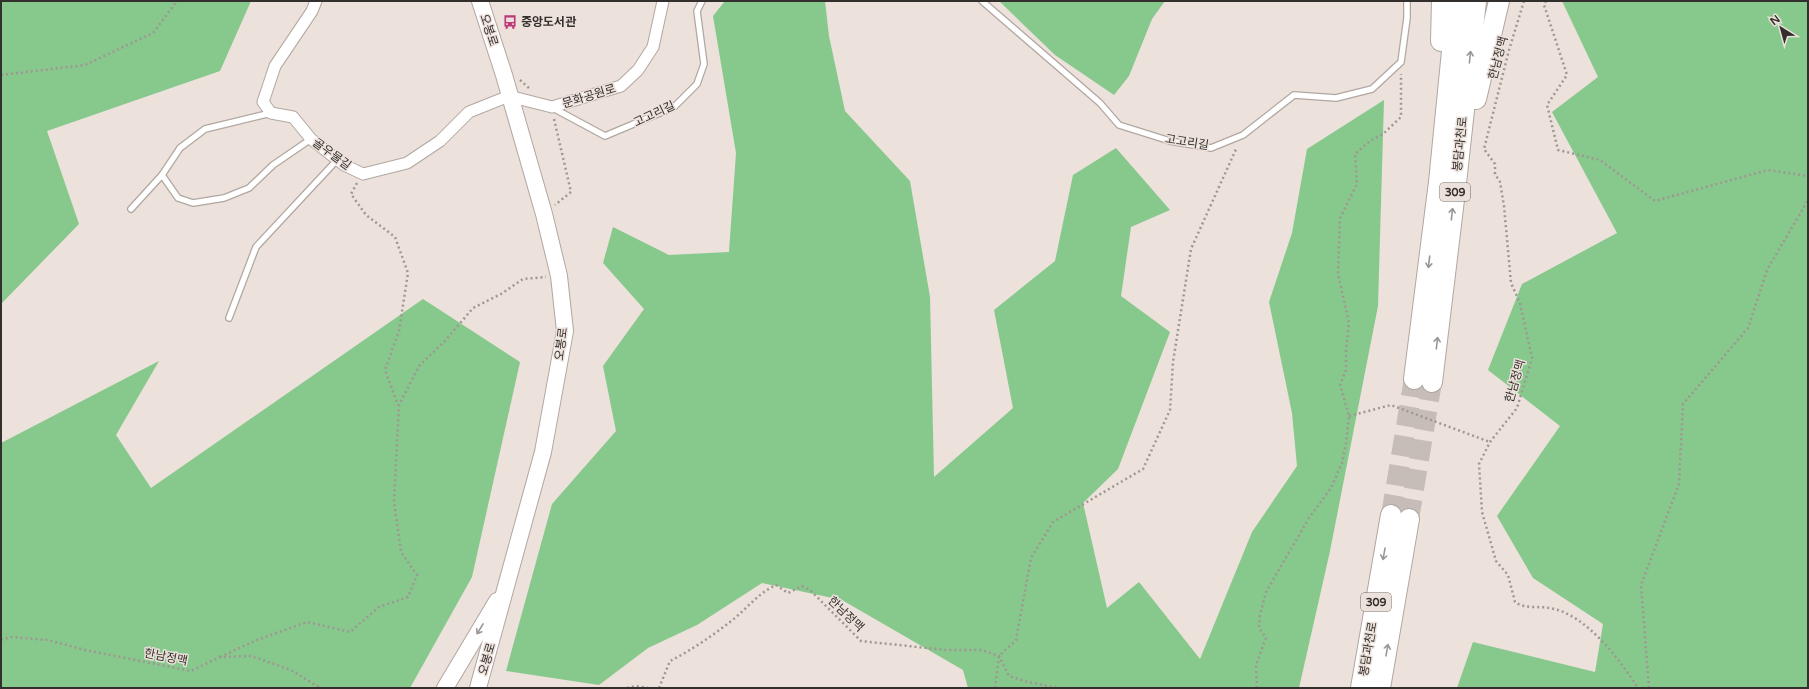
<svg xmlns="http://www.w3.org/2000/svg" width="1809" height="689" font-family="'Varela Round','Noto Sans KR',sans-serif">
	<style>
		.forest { fill: #87c88c }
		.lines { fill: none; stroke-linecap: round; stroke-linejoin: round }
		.highway-tunnel { stroke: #c7bdb8; stroke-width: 20; stroke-dasharray: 20 10; stroke-linecap: butt }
		.lane-casing { stroke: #b1a7a1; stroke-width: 8 }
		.street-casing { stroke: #b1a7a1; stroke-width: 13 }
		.secondary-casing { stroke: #b1a7a1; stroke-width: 18 }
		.highway-casing { stroke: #b1a7a1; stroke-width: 22 }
		.path { stroke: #9f9792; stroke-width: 2.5; stroke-dasharray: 2 3; stroke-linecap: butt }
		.lane { stroke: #fff; stroke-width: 5.5 }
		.street { stroke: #fff; stroke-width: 11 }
		.secondary { stroke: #fff; stroke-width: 16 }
		.highway { stroke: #fff; stroke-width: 20 }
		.oneway { stroke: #999796 }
		.labels { text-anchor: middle; stroke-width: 3; stroke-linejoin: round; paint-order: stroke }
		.shield { fill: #ece1db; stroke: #6a6460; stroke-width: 1 }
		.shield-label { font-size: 11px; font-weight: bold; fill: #332f2c }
		.poi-label { font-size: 12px; font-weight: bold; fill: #332f2c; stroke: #ece1db; text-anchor: start }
		.street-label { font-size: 12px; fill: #332f2c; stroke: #ece1db }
	</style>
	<rect width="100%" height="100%" fill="#ece1db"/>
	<g class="forest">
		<polygon points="1,1 251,1 220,71 47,131 79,224 1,304"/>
		<polygon points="725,1 825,1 829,36 845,111 910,181 930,297 934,477 1013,408 994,310 1055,261 1073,175 1116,148 1170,210 1131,227 1121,296 1170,332 1118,469 1083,503 1107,608 1139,582 1200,659 1252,532 1297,466 1292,413 1269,302 1292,233 1307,149 1384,100 1378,306 1330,551 1299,688 968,688 963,670 842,600 762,583 697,625 648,648 599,685 506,671 552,504 616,431 603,366 644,309 603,263 613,227 669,255 729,252 736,153 713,16"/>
		<polygon points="999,1 1165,1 1152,19 1129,76 1114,95 1055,55"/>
		<polygon points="1562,1 1808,1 1808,688 1457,688 1473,642 1595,672 1603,624 1533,578 1497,516 1560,426 1488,370 1522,284 1617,233 1552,112 1598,77"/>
		<polygon points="423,299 520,362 472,577 410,688 1,688 1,443 159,361 116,435 151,488"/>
	</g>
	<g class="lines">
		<g class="highway-tunnel">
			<polyline points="1391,515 1414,379"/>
			<polyline points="1409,519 1432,382"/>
		</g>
		<defs>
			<g id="lane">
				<polyline points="982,1 1100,103 1119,125 1170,141 1211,148 1243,135 1294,95 1336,98 1372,89 1401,62 1407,18 1407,1"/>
				<polyline points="553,108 605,136 674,107 697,84 704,64 697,11 702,1"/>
				<polyline points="162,175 178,198 193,203 224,198 249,188 273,165 311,139"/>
				<polyline points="131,209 162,175 180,148 205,129 271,113"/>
				<polyline points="229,318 256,247 337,160"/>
			</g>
			<polyline id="street" points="316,1 312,11 275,66 263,102 271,113 293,117 311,139 344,165 363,174 407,163 440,141 469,112 509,96 552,107 621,86 638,70 653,47 663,1"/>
			<g id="secondary">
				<polyline points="445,688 497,601"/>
				<polyline points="478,688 543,452 565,331 559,276 544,214 504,75 480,1"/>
			</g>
			<g id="highway">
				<polyline points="1441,41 1442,1"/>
				<polyline points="1476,99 1499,1"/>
				<polyline points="1414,379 1439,182 1457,1"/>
				<polyline points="1432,382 1456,183 1476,1"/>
				<polyline points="1361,688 1391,515"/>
				<polyline points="1380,688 1409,519"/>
			</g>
		</defs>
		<use href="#lane" class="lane-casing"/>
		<use href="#street" class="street-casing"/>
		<use href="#secondary" class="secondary-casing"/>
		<use href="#highway" class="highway-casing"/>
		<g class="path">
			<path d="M1524 1 1509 50 1484 149 1495 164V174L1500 182 1504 206 1511 283 1520 303 1532 358 1517 408 1490 442 1479 464 1482 512 1496 561 1508 575 1515 602C1526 610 1541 605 1554 609 1588 617 1620 660 1638 688"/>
			<polyline points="1546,1 1544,5 1567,75 1547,105 1558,150 1600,160 1655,201 1768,170 1808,176"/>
			<polyline points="1,75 85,65 153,33 177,1"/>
			<polyline points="520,80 530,89"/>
			<polyline points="554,119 571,192 555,205"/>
			<polyline points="357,183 351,194 366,215 395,237 408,273 399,331 385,370 398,405"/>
			<polyline points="1349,416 1391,405 1490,442"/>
			<polyline points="1,640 11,637 48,640 85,650 191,671 220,657 251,656 291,670 320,688"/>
			<polyline points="220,657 257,640 307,622 350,632 379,607 408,597 417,575 401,552 394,502 399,405 419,366 444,342 473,308 501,294 523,279 546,277"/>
			<polyline points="627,688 636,686 648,688"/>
			<path d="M659 688 670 661C692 650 715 634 735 618 749 606 759 593 776 585L788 593 802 586 810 590 861 641 946 650H981L999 656 1009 676 1028 682 1058 688"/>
			<polyline points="995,688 999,656 1016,640 1031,558 1053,522 1143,469 1170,410 1173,362 1191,249 1237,147"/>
			<polyline points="1257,688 1256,665 1266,638 1259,628 1260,615 1266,592 1309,518 1331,488 1342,463 1346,444 1349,416 1340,385 1346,370 1346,351 1349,323 1338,274 1340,218 1357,184 1355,154 1370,141 1383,134 1401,117 1401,74"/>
			<polyline points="1649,688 1641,585 1679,484 1683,404 1748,328 1767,270 1808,200"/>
		</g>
		<use href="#lane" class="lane"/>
		<use href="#street" class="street"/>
		<use href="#secondary" class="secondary"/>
		<use href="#highway" class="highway"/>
	</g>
	<defs><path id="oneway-shaft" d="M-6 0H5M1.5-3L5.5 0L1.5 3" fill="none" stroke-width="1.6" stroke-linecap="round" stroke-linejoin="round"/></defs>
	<g class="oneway">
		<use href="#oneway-shaft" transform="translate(1470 57) rotate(-84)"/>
		<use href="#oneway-shaft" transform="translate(1452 214) rotate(-83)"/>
		<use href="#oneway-shaft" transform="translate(1429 262) rotate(97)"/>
		<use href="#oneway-shaft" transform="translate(1437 343) rotate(-83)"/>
		<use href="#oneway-shaft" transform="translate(1384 554) rotate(100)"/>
		<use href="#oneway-shaft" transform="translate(480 629) rotate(121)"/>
		<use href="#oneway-shaft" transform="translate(1387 650) rotate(-80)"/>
	</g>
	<defs>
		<symbol id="bus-bare" viewBox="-9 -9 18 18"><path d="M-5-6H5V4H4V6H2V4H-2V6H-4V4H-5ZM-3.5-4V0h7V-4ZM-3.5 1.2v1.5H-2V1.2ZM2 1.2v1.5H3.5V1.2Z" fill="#be3777" stroke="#ece1db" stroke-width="2.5" paint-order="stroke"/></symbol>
	</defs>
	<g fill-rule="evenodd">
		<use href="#bus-bare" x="500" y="12" width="20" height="20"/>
	</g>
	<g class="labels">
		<g class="shield">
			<rect x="1440" y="183" width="30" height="18" rx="3"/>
			<rect x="1361" y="593" width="30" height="18" rx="3"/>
		</g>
		<g class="shield-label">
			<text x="1455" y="196">309</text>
			<text x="1376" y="606">309</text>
		</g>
		<g class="poi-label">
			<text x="521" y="26">중앙도서관</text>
		</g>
		<g class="street-label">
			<text transform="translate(489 30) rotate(72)" y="4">오봉로</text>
			<text transform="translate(1498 58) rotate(-75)" y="4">한남정맥</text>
			<text transform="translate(589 96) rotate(-17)" y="4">문화공원로</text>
			<text transform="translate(654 114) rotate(-25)" y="4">고고리길</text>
			<text transform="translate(1187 142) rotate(9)" y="4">고고리길</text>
			<text transform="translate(1460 144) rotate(-84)" y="4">봉담과천로</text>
			<text transform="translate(332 154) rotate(36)" y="4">골우물길</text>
			<text transform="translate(561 344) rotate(-83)" y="4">오봉로</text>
			<text transform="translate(1515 381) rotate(-74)" y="4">한남정맥</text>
			<text transform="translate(846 614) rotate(44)" y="4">한남정맥</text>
			<text transform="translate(1368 649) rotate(-80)" y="4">봉담과천로</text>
			<text transform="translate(166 657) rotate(11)" y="4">한남정맥</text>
			<text transform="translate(487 659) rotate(-74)" y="4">오봉로</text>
		</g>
	</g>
	<rect width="1809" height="689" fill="none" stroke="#332f2c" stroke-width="4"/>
	<g transform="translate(1781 28) rotate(323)" stroke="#ece1db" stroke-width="3" paint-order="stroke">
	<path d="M0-3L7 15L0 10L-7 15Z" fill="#332f2c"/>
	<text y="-6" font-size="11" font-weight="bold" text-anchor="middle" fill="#332f2c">N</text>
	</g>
</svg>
